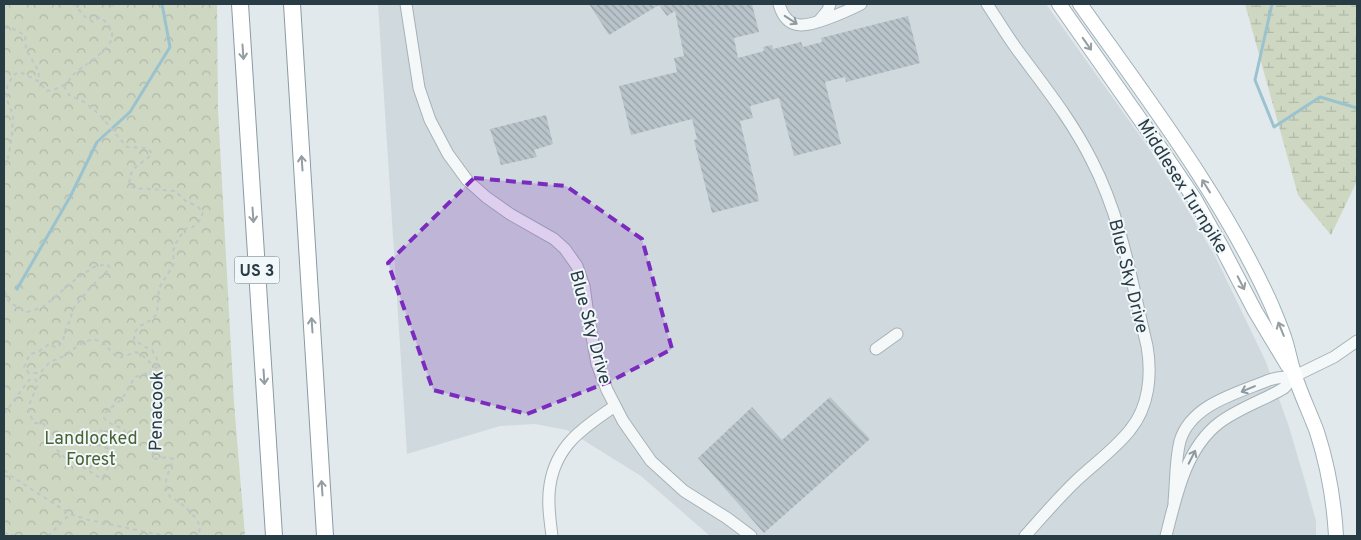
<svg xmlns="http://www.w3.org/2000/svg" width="1361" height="540" font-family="Overpass,sans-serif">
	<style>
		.built { fill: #d0d9de }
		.forest { fill: url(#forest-crowns) }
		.wetland { fill: url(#wetland-marsh) }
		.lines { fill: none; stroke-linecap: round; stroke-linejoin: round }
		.stream { stroke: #9ac3cf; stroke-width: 3 }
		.building { fill: url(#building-back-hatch) }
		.minor-casing { stroke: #a6b2b7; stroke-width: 13 }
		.major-casing { stroke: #a0b1b9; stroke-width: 16 }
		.highway-casing { stroke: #889ba4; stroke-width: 18 }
		.path { stroke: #c0c7ca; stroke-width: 2; stroke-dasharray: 4 4; stroke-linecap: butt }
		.minor { stroke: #f5f8f9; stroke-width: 11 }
		.major { stroke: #fff; stroke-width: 14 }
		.highway { stroke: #fff; stroke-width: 16 }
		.oneway { stroke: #8e9aa0 }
		.oneway2 { stroke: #949ea2 }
		.marked { fill: #7b2cbf; fill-opacity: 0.2; stroke: #7b2cbf; stroke-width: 4; stroke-dasharray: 10 6; stroke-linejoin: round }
		.labels { text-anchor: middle; stroke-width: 4; stroke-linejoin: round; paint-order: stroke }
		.shield { fill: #f2f7f9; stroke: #65747c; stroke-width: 1 }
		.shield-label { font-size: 16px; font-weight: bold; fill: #283c46 }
		.street-label { font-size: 18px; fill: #283c46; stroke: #f2f7f9 }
		.park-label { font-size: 18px; fill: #4a6334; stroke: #f2f7f9 }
	</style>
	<defs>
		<pattern id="forest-crowns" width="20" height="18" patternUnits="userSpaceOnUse" patternTransform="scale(1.25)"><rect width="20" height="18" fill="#cdd7c2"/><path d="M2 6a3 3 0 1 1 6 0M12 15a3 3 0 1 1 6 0" fill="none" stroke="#b0b9a8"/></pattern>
		<pattern id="wetland-marsh" width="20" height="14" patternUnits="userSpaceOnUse" patternTransform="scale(1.25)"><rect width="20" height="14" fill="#cdd7c2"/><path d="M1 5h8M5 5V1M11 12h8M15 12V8" fill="none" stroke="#b0b9a8"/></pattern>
		<pattern id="building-back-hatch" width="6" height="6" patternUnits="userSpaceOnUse" patternTransform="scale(1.25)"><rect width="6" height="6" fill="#b9c4ca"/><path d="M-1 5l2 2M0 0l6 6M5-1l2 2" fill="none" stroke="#96a0a6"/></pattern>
	</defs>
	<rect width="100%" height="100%" fill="#e2e9ec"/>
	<polygon class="built" points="378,4 1046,4 1150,150 1183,202 1215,256 1266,362 1289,427 1305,481 1316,521 1316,536 710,536 641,476 567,430 535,424 500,426 407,454"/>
	<polygon class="forest" points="4,4 217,4 218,110 234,403 245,536 4,536"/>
	<polygon class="wetland" points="1245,4 1357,4 1357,181 1331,235 1298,195"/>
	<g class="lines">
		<g class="stream">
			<polyline points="1272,4 1255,80 1274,127 1320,97 1357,108"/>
			<polyline points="17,289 70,197 97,142 130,112 170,47 162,4"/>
		</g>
	</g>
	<g class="building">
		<polygon points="589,4 752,4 759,32 734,38 738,58 764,51 763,47 772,45 773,49 801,42 803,47 822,42 821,38 908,16 920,63 846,82 845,77 825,82 841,144 794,156 779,98 750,106 753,118 740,121 759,201 712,213 694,140 697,139 692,119 631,135 619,86 677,72 674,58 684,56 675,11 667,16 659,5 609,35"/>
		<polygon points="546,115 553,144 534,150 537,157 501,165 490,129"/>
		<polygon points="830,397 870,439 764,533 698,458 752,407 782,440"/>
	</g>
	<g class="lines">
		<defs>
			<g id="minor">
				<polyline points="406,4 419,88 430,120 448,154 467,180 486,197 510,214 554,239 565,249 577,266 584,286 588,315 597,364 607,390 623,421 651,461 684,491 727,518 751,536"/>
				<path d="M779 4C787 33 808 26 829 18 840 14 851 9 861 4"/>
				<path d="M987 4C997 19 1006 34 1016 48 1044 86 1071 119 1092 161 1122 219 1132 284 1147 346 1152 375 1149 407 1130 430 1115 449 1094 464 1077 480 1059 497 1042 517 1025 536"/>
				<polyline points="819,21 828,10 830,4"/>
				<polyline points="876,349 897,334"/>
				<path d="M1174 502C1176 482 1175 461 1180 441 1191 404 1238 393 1269 380L1277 378 1295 376 1334 357 1357 341"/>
				<path d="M552 536C550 520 547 502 550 485 556 445 584 427 615 406"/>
				<path d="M1166 536C1176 497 1185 449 1219 423 1236 410 1258 402 1277 392L1284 388 1295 376"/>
			</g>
			<g id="major">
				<polyline points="1059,4 1163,152 1194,198 1221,246 1255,311 1288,366"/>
				<path d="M1080 4C1148 100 1222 196 1271 304 1276 316 1282 330 1286 343 1289 354 1291 365 1295 376 1301 395 1310 413 1317 432 1328 466 1334 501 1336 536"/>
			</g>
			<g id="highway">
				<polyline points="240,4 274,536"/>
				<polyline points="292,4 325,536"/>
			</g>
		</defs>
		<use href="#minor" class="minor-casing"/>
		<use href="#major" class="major-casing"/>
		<use href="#highway" class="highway-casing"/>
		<g class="path">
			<polyline points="110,4 114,6 116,4"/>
			<polyline points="4,28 11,28 25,35 26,49 39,72 38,81"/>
			<path d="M64 86 69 95 84 102 99 114 127 147 147 148 152 153C142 167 131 162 129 184L134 188 175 191 187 202 197 206 203 212 201 219 193 227 185 229 176 243 173 251 174 264 159 288 157 313 153 319 140 326 135 332 134 339 143 346 152 350 157 359 160 405 158 438 152 456 155 459 167 457 173 459C172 468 165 475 166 484 167 488 169 493 170 497 179 500 195 515 199 524 200 528 199 532 199 536"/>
			<path d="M4 166 7 163 12 137 13 115 7 100V87L13 75 20 72 38 81 47 91C52 90 57 89 62 86 68 83 71 77 76 72 85 65 112 49 112 36 113 28 106 22 100 17L93 22 85 17 74 4"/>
			<path d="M4 283C7 307 9 301 27 312L43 307 76 279 94 267 107 264 110 268 90 288 73 309 70 320 65 331 63 341 57 348 49 344 38 352 30 354 24 367 29 373H40L50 362 66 355 79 345 92 339C110 343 106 350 119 358L136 352 142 355 158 370"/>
			<path d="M4 414 29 380 35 379 38 383C36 393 28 401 29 411 30 415 33 420 34 423H42L48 428 49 438 52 445 71 464 83 467 100 478 105 475 112 456 111 450 96 443 92 436 96 430 104 431 109 438H122L125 431C119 425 110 426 104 418L106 412 122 399 135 377 158 370"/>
			<polyline points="4,470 11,476 70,514"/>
			<polyline points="4,533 15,536"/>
			<polyline points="48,536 70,514 89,520 166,536"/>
		</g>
		<use href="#minor" class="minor"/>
		<use href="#major" class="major"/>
		<use href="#highway" class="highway"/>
	</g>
	<defs><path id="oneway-shaft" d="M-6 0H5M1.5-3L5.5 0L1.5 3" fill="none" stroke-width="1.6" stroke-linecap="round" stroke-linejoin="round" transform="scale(1.25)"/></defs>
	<g class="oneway">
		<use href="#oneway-shaft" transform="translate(791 20) rotate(33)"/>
		<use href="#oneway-shaft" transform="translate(1248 389) rotate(157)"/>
		<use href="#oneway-shaft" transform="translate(1192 457) rotate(-63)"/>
	</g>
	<g class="oneway2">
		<use href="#oneway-shaft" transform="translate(1087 44) rotate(55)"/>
		<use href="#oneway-shaft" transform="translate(243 52) rotate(86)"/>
		<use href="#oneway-shaft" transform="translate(302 163) rotate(-94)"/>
		<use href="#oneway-shaft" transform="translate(1206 186) rotate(-122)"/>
		<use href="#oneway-shaft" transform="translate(253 215) rotate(86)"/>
		<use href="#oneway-shaft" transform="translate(1241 283) rotate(63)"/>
		<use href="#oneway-shaft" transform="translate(312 325) rotate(-94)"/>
		<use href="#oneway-shaft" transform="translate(1281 329) rotate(-112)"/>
		<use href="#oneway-shaft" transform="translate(264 377) rotate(86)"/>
		<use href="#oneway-shaft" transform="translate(322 488) rotate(-94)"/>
	</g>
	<path class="marked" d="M474 178 566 186 642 239 672 349 611 381 527 414 433 390 388 263Z"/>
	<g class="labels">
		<rect class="shield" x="234.5" y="256.5" width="45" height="27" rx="4"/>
		<g class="shield-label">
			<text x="257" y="276">US 3</text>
		</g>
		<g class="street-label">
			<text transform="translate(1183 186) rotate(58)" y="6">Middlesex Turnpike</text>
			<text transform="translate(1129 276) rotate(76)" y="6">Blue Sky Drive</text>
			<text transform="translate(591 327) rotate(75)" y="6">Blue Sky Drive</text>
			<text transform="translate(156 411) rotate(-89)" y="6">Penacook</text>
		</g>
		<g class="park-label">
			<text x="91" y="444">Landlocked<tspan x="91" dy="21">Forest</tspan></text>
		</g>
	</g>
	<rect width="1361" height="540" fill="none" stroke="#283c46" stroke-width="10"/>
</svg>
